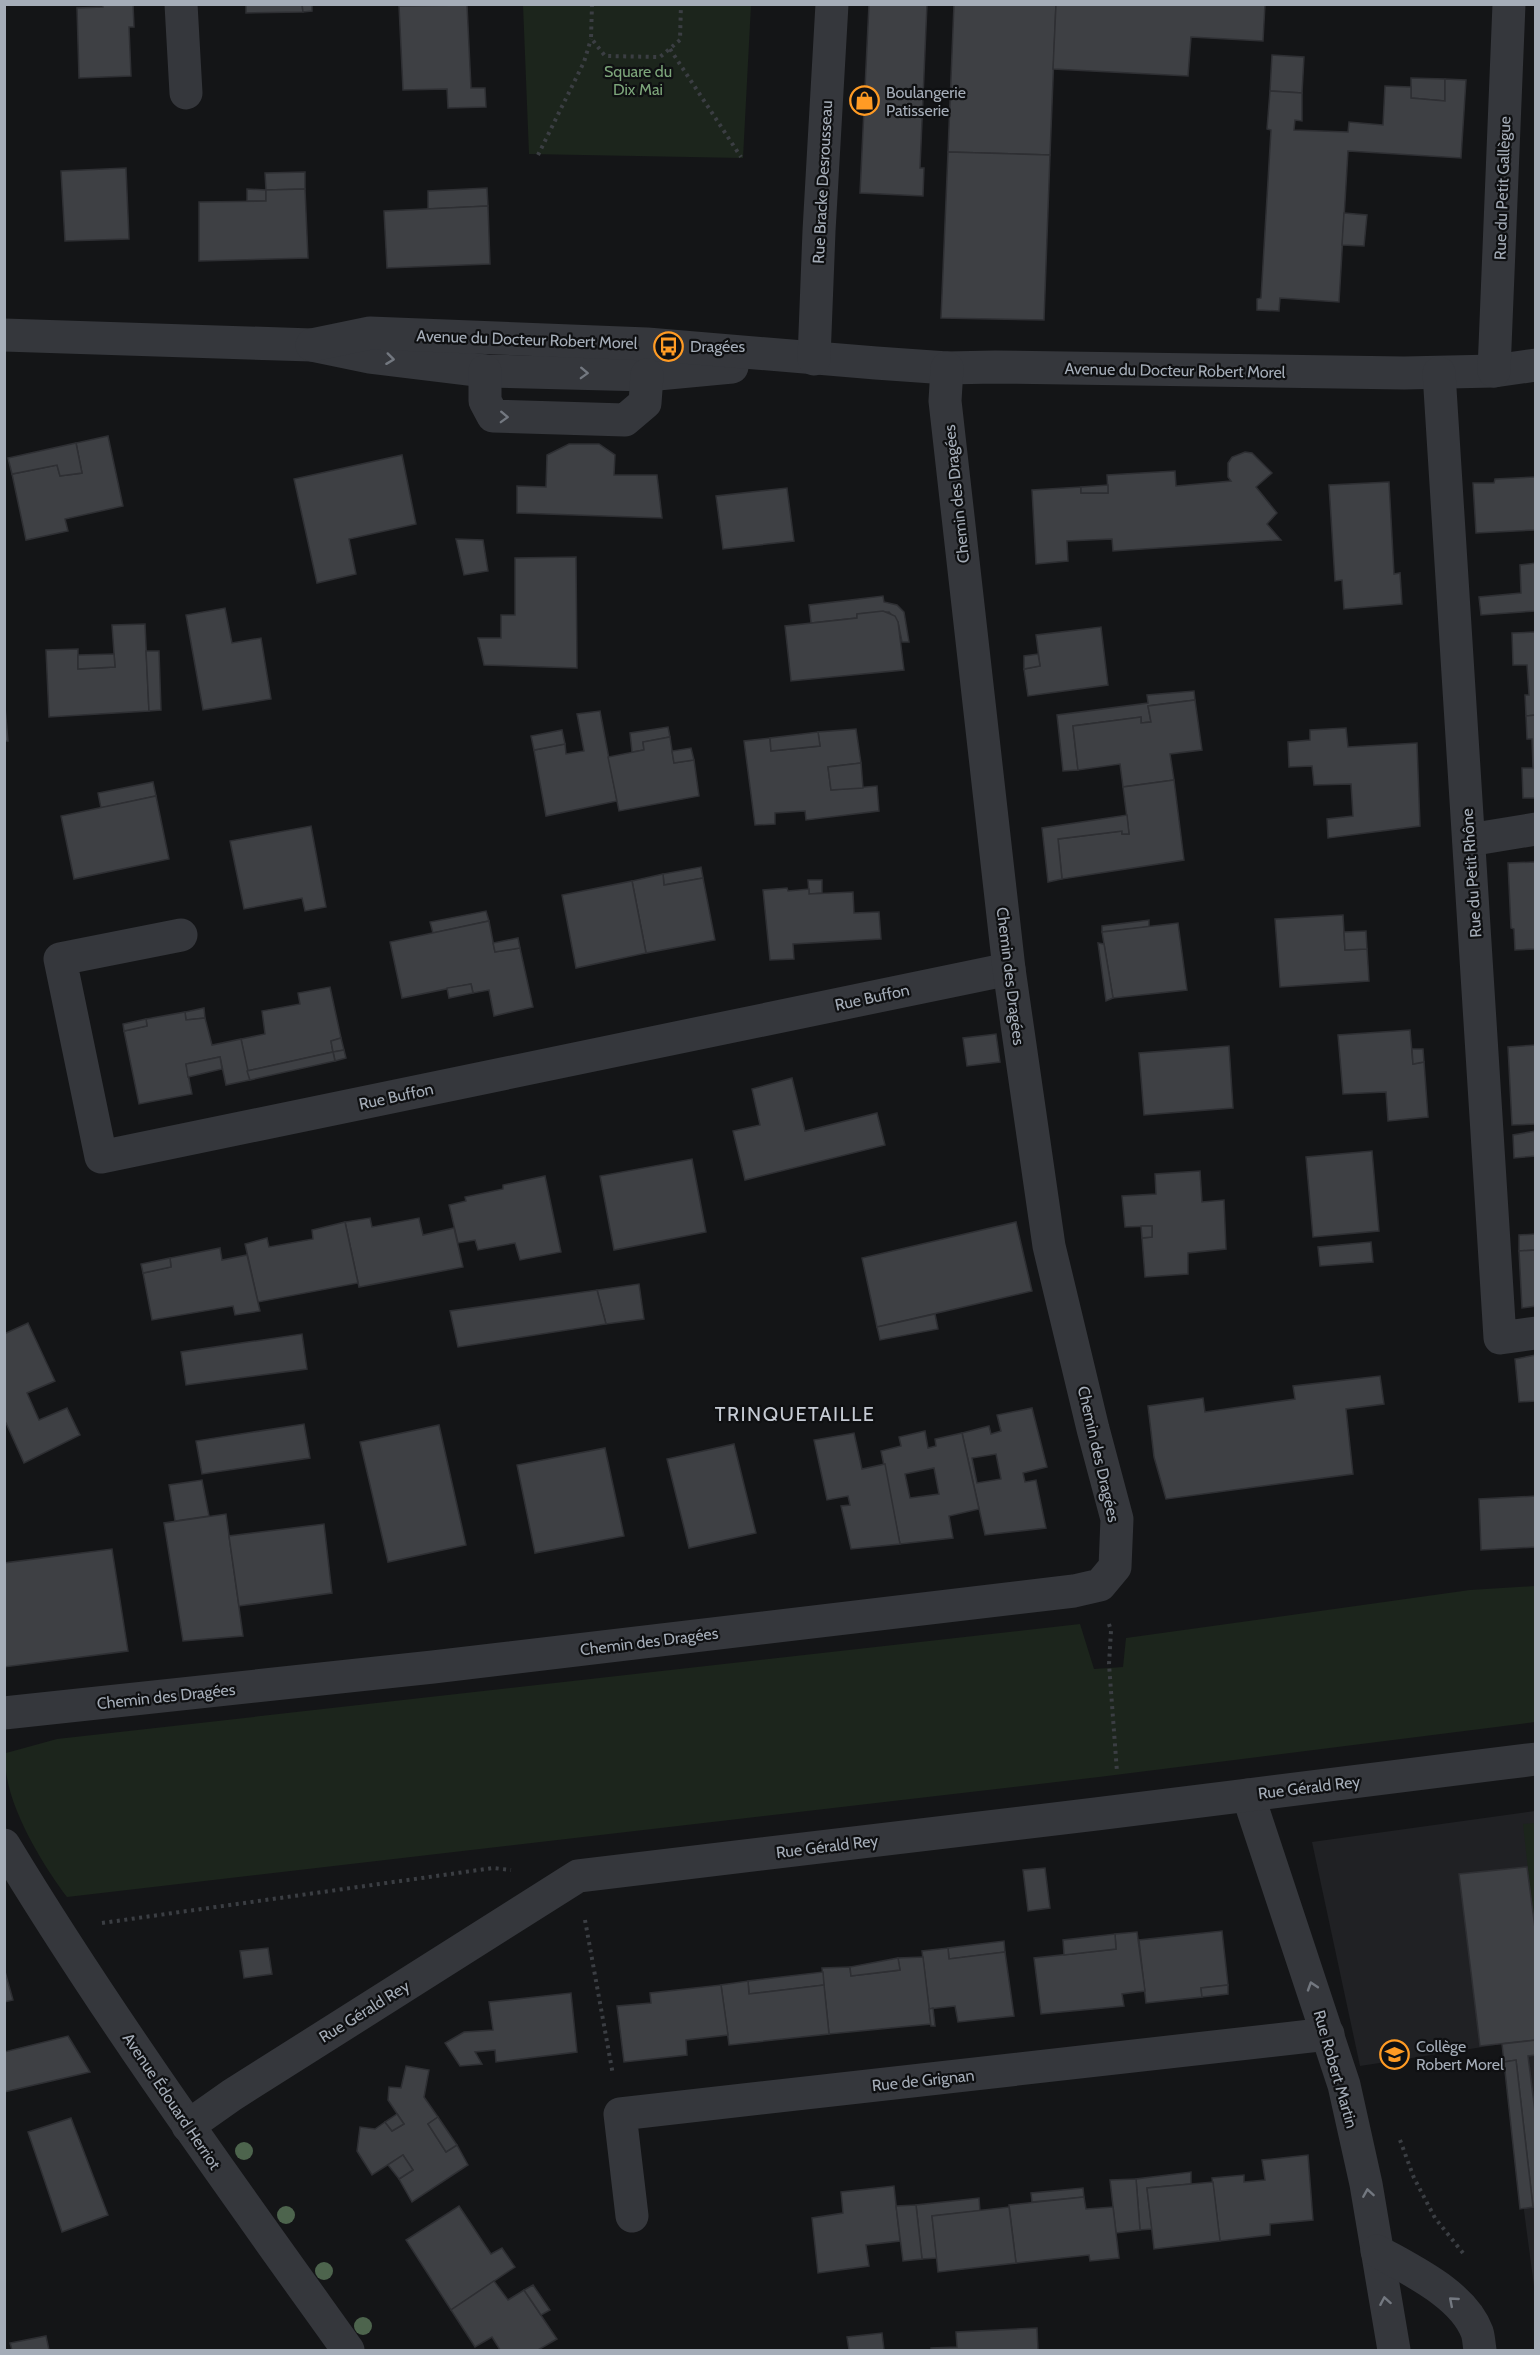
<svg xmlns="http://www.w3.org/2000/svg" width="1540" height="2355" font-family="Cabin,sans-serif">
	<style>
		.built { fill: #202124 }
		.green { fill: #1c251c }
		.building { fill: #3e4044; stroke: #2e2f33; stroke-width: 1.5; fill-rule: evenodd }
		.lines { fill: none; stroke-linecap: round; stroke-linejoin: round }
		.path { stroke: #3b3e43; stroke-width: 4; stroke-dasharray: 3 4.5; stroke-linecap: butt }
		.minor { stroke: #35373c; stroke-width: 33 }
		.tree { fill: #4d644d }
		.oneway { stroke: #737880 }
		.labels { text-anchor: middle; stroke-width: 4.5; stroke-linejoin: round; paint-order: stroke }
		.park-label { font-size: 16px; fill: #7ca57a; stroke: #0f1012 }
		.poi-label { font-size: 16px; fill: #a5adb8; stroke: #0f1012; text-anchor: start }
		.street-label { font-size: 16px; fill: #a5adb8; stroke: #0f1012 }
		.quarter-label { font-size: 20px; letter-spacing: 1.5px; fill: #c6cbd4; stroke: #0f1012 }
	</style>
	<rect width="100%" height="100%" fill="#141517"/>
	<polygon class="built" points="1535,1811 1535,2294 1502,2044 1360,2066 1312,1842"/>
	<g class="green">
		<polygon points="523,5 751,5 743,158 529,154"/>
		<path d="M1535 1586V1722L1099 1777 67 1897C42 1864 0 1796 6 1753L57 1739 1080 1624 1094 1669 1123 1667 1126 1638 1470 1590Z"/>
		<polygon points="1535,1823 1535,1933 1523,1824"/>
	</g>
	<g class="building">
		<polygon points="103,4 133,4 134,27 129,27 131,76 79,78 77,8 103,7"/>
		<polygon points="246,4 302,4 303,12 246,13"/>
		<polygon points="302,4 312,4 312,11 303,12"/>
		<polygon points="869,4 927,4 920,168 924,168 923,196 860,193"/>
		<polygon points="954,4 1056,4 1050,155 948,152"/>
		<polygon points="1056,4 1265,4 1263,41 1191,37 1188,76 1053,69"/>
		<polygon points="467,5 471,88 485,88 486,107 448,108 447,89 403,90 399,6"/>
		<polygon points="1272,55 1304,57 1302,93 1270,91"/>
		<polygon points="1411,78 1445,79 1445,101 1411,98"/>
		<polygon points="1445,79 1466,80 1461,158 1348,151 1339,302 1280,298 1279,311 1257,310 1257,299 1261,298 1271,130 1267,129 1270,91 1302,93 1302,121 1295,120 1294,130 1348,132 1349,122 1383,125 1385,86 1411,87 1411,98 1445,101"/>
		<polygon points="948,152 1050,155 1044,320 941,318"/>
		<polygon points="126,168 129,239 65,241 61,171"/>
		<polygon points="305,172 305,189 266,190 265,173"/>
		<polygon points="487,188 488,206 428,209 428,191"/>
		<polygon points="247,189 266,190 266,201 247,201"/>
		<polygon points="305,189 308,258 199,261 199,202 266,201 266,190"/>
		<polygon points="488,206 490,264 387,268 384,211"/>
		<polygon points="1344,213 1367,215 1364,246 1342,245"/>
		<polygon points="108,436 123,506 65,519 68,531 26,540 12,474 57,465 60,476 82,473 76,443"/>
		<polygon points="76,443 82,473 60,476 57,465 12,474 8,458"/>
		<polygon points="569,444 599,444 615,455 614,475 657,475 662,518 517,513 517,486 546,487 547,455"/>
		<polygon points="1245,452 1252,453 1272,473 1256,487 1277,513 1267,524 1281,540 1113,551 1112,539 1067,541 1068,561 1036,564 1032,490 1081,487 1081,493 1108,493 1107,475 1175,471 1176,486 1231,481 1228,477 1228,463 1232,457"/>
		<polygon points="402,455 416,524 349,539 356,574 317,583 294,479"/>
		<polygon points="1536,477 1536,530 1476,533 1473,483 1494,483 1495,479"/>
		<polygon points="1389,482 1394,574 1400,573 1402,604 1344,609 1342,580 1335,581 1329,485"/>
		<polygon points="1108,485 1108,493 1081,493 1081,487"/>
		<polygon points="787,488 794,541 723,549 716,496"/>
		<polygon points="456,539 483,540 488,571 464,575"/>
		<polygon points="576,557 577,668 484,665 478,638 501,638 501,615 515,615 515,558"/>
		<polygon points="1536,563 1536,611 1481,615 1479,597 1521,593 1520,565"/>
		<polygon points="883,596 884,602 897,605 904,612 909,642 902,642 898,622 889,612 857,614 857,618 811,623 809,605"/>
		<polygon points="225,608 232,643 261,638 271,699 203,710 186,615"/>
		<polygon points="883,611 895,616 898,622 904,670 791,681 785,626 857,618 857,614"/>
		<polygon points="145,624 149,711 49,717 46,650 78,649 78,669 115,667 112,625"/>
		<polygon points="1101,627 1108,685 1028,696 1024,669 1040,666 1036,635"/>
		<polygon points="1536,632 1536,715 1526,716 1525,695 1529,695 1527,665 1513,665 1512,633"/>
		<polygon points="146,651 159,651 161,710 149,711"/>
		<polygon points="114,654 115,667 78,669 78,655"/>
		<polygon points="1038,654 1040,666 1024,669 1024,656"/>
		<polygon points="1194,691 1195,700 1148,706 1151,722 1141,723 1141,717 1073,726 1078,770 1063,771 1057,715 1148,703 1147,695"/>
		<polygon points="4,696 8,741 4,741"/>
		<polygon points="1195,700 1202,750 1170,754 1174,780 1123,787 1120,764 1078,770 1073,726 1141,717 1141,723 1151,722 1148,706"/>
		<polygon points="600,711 617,801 546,816 534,750 565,744 566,754 584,751 577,714"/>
		<polygon points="1536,715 1536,798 1523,798 1522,768 1533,768 1532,739 1527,739 1526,716"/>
		<polygon points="668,727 670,737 643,742 644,750 632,752 630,733"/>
		<polygon points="1346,728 1348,747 1417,743 1420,826 1328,838 1327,819 1353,816 1351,784 1314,785 1312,766 1289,767 1288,742 1310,740 1310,730"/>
		<polygon points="856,729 861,763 828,767 831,790 877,786 879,811 806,820 805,811 775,813 775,824 755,825 744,741 770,738 771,751 820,746 818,732"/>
		<polygon points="562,730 565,744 534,750 531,736"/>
		<polygon points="818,732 820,746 771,751 770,738"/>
		<polygon points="670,737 674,763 694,760 699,796 619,811 608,757 644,750 643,742"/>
		<polygon points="691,748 694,760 674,763 672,751"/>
		<polygon points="861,763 863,788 831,790 828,767"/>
		<polygon points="1174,780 1184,860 1062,879 1058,839 1122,831 1122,834 1129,834 1123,787"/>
		<polygon points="153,782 156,796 101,808 98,793"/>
		<polygon points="156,796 169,859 74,879 61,816"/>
		<polygon points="1127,815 1129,834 1122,834 1122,831 1058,839 1062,879 1048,882 1042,828"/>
		<polygon points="311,826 326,907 305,911 302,898 244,909 230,841"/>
		<polygon points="1536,862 1536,949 1515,950 1514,929 1511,928 1508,863"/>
		<polygon points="701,867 703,878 664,885 663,874"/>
		<polygon points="663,874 664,885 703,878 715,940 646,953 632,881"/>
		<polygon points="808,880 822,880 822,893 809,894"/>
		<polygon points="632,881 646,953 576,968 562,895"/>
		<polygon points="787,888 788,891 809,889 809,894 853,892 854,913 879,912 881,939 793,944 794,959 770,960 763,890"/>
		<polygon points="486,911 489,921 433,933 430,922"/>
		<polygon points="1343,915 1345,950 1367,949 1369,981 1280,987 1275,919"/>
		<polygon points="1149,920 1149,927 1102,932 1102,926"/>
		<polygon points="489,921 495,952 520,948 533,1007 494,1016 489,990 473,993 471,984 402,998 390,942"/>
		<polygon points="1178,923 1187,990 1113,998 1102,932"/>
		<polygon points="1366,931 1367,949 1345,950 1344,932"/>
		<polygon points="518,938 520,948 495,952 493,943"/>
		<polygon points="1098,943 1104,944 1113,998 1106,1001"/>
		<polygon points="471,984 473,993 449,998 447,988"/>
		<polygon points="330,987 341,1038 331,1041 333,1052 247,1071 241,1039 265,1034 262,1011 300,1004 298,993"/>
		<polygon points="204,1008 205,1018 186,1020 185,1012"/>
		<polygon points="185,1012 186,1020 205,1018 212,1045 241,1039 250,1080 226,1085 220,1057 186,1064 192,1094 139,1104 124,1031 147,1026 146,1019"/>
		<polygon points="146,1019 147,1026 124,1031 123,1024"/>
		<polygon points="1410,1030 1413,1064 1424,1062 1428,1117 1388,1121 1386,1092 1343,1094 1338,1035"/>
		<polygon points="996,1034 1000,1062 967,1066 963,1038"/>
		<polygon points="341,1038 344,1050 333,1052 331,1041"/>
		<polygon points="1536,1045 1536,1124 1512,1125 1508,1047"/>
		<polygon points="1229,1046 1233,1108 1144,1115 1139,1053"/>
		<polygon points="1412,1049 1423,1049 1424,1062 1413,1064"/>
		<polygon points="344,1050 346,1058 335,1061 333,1052"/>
		<polygon points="333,1052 335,1061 250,1080 247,1071"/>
		<polygon points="220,1057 222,1069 188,1077 186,1064"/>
		<polygon points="792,1078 805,1131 877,1113 885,1145 745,1180 733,1131 760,1125 752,1089"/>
		<polygon points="1536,1131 1536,1156 1514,1158 1513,1135"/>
		<polygon points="1372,1151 1379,1231 1313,1237 1306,1157"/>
		<polygon points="692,1159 706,1232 614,1250 600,1176"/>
		<polygon points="1200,1171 1202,1202 1224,1200 1226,1249 1188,1253 1188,1274 1145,1277 1142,1238 1152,1237 1152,1226 1125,1227 1122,1196 1156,1194 1155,1174"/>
		<polygon points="545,1176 561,1252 520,1260 515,1243 478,1250 475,1240 458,1243 449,1205 466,1201 465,1197 503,1189 503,1185"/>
		<polygon points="370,1218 372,1227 419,1218 423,1235 454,1228 463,1267 359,1287 345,1222"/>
		<polygon points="345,1222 358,1283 258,1302 245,1244 267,1238 269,1247 313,1239 312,1230"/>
		<polygon points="1016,1222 1032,1291 877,1327 862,1258"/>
		<polygon points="1141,1226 1152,1226 1152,1237 1142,1238"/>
		<polygon points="1536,1234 1536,1250 1519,1251 1519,1235"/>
		<polygon points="1371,1242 1373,1262 1320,1266 1318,1247"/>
		<polygon points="220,1248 222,1260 247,1255 260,1311 235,1315 233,1306 152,1320 143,1273 171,1267 170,1258"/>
		<polygon points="1536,1250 1536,1306 1522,1308 1519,1251"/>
		<polygon points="170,1258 171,1267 143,1273 141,1264"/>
		<polygon points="639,1284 644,1319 606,1324 597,1290"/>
		<polygon points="597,1290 606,1324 458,1347 450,1311"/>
		<polygon points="935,1314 938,1329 880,1340 877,1327"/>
		<polygon points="28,1323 55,1381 27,1393 39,1420 67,1408 80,1435 24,1463 6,1423 4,1424 4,1334"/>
		<polygon points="302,1334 307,1369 186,1385 181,1352"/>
		<polygon points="1536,1355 1536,1401 1519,1402 1515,1359"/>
		<polygon points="1380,1376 1384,1404 1346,1409 1353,1474 1166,1499 1154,1457 1148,1406 1203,1398 1205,1412 1295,1399 1293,1386"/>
		<path d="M1032 1408 1047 1467 1023 1473 1025 1482 1036 1480 1046 1528 985 1535 962 1433 989 1426 991 1434 1001 1431 997 1415ZM996 1454 1001 1479 977 1483 972 1458Z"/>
		<polygon points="304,1424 310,1458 202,1474 196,1441"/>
		<polygon points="439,1425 466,1545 388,1562 360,1442"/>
		<path d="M925 1431 928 1448 936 1446 935 1439 962 1433 979 1509 949 1516 953 1538 900 1544 881 1451 901 1446 899 1437ZM934 1468 939 1494 910 1498 905 1474Z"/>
		<polygon points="854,1433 862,1469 885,1464 900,1544 851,1549 841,1506 850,1505 848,1496 827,1500 814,1440"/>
		<polygon points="734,1444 756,1533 689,1548 667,1459"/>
		<polygon points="605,1448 624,1536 535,1553 517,1465"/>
		<polygon points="202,1480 209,1516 175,1521 169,1485"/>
		<polygon points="1536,1496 1536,1547 1481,1550 1479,1499"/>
		<polygon points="226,1514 243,1636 183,1641 164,1523"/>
		<polygon points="324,1524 332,1593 239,1606 229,1536"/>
		<polygon points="112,1549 128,1651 4,1667 4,1563"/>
		<polygon points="1527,1867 1536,1936 1536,2040 1480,2046 1459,1874"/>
		<polygon points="1045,1868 1050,1908 1028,1911 1023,1870"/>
		<polygon points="1222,1931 1228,1985 1201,1988 1202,1997 1146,2003 1139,1940"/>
		<polygon points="1137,1932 1145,1991 1122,1994 1124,2006 1041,2014 1034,1958 1116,1949 1115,1934"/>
		<polygon points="1115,1934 1116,1949 1064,1955 1063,1940"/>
		<polygon points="1004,1941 1005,1952 949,1959 948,1948"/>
		<polygon points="268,1948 272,1974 244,1978 240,1951"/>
		<polygon points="948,1948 949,1959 1005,1952 1014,2016 958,2022 955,2006 929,2009 922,1951"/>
		<polygon points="923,1957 931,2024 829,2034 822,1968 850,1967 851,1976 900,1970 898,1958"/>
		<polygon points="898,1958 900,1970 851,1976 850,1967"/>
		<polygon points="4,1968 13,2000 4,2002"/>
		<polygon points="823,1972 824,1985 749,1994 748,1981"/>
		<polygon points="748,1981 749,1994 824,1985 829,2034 729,2045 721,1985"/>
		<polygon points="721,1985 728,2035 686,2040 687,2055 624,2062 617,2006 651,2003 650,1993"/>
		<polygon points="1228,1985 1228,1994 1202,1997 1201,1988"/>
		<polygon points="571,1993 577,2052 496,2062 495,2050 475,2052 482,2064 460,2066 445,2043 464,2032 493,2030 489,2002"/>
		<polygon points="933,2008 935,2026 931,2026 929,2009"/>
		<polygon points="68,2036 90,2072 4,2092 4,2052"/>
		<polygon points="1536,2040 1536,2055 1528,2056 1536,2120 1536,2207 1533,2207 1516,2060 1504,2062 1502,2044"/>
		<polygon points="1516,2060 1533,2207 1520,2209 1504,2062"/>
		<polygon points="406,2066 429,2070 424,2097 438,2117 428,2124 446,2152 457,2145 468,2165 412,2202 399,2179 413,2170 403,2155 372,2175 357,2151 360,2127 375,2129 385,2122 392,2131 404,2124 388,2100 389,2087 401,2088"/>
		<polygon points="397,2114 404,2124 392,2131 385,2122"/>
		<polygon points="438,2117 457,2145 446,2152 428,2124"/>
		<polygon points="71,2118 108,2215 62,2232 28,2132"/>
		<polygon points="403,2155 413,2170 399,2179 388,2165"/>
		<polygon points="1308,2155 1313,2220 1270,2224 1270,2235 1220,2241 1212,2178 1244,2175 1244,2182 1265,2180 1262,2160"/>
		<polygon points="1191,2172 1191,2184 1147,2188 1152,2229 1140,2230 1136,2179"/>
		<polygon points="1136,2179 1140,2230 1116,2233 1110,2180"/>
		<polygon points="1213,2182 1220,2241 1154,2249 1147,2188"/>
		<polygon points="894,2186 900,2241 866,2245 869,2266 818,2273 812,2218 843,2213 841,2192"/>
		<polygon points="1083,2188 1084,2197 1032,2202 1031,2193"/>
		<polygon points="1084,2197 1086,2209 1113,2207 1119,2258 1090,2261 1089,2255 1016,2263 1009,2205"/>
		<polygon points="979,2198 980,2211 932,2216 937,2258 922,2259 916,2205"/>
		<polygon points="916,2205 922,2259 903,2261 896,2206"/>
		<polygon points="459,2206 491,2254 502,2248 515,2267 451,2310 406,2240"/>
		<polygon points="1009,2207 1016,2263 938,2272 932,2216"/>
		<polygon points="494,2281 508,2300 524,2290 557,2339 538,2350 500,2350 492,2337 475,2347 451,2310"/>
		<polygon points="533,2285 550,2310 541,2315 524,2290"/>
		<polygon points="1037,2328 1038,2350 931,2350 931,2348 957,2347 956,2332"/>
		<polygon points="882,2333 884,2350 849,2350 847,2337"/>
		<polygon points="46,2336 49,2350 12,2350 10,2343"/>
	</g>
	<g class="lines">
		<g class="path">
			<polyline points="592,4 591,38 605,56 660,57 680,40 681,4"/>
			<polyline points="670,49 741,157"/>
			<polyline points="538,155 584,62 591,39"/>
			<polyline points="1109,1624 1111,1631 1109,1664 1117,1772"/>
			<polyline points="585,1920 613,2075"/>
			<polyline points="102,1923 493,1868 511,1870"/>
			<polyline points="1400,2140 1414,2178 1435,2218 1463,2253"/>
		</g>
		<g class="minor">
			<polyline points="181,4 186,93"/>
			<polyline points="4,335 312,345 370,357 485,371 647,375 732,367"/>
			<polyline points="312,345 370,333 647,344 876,363 947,368 995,367 1404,373 1494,371 1536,365"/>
			<polyline points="814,359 819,231 832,4"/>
			<polyline points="485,371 485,401 493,416 625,420 645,403 647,375"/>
			<polyline points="1494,371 1509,4"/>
			<polyline points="1439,373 1500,1338 1536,1333"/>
			<polyline points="1469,840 1536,829"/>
			<polyline points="181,935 60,959 101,1157 1009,969"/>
			<polyline points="4,1713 433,1667 1074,1591 1100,1585 1115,1567 1117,1519 1093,1429 1049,1246 1009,969 945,401 947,368"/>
			<polyline points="1248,1795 1344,2085 1366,2184 1394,2350"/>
			<path d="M4 1845C110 2020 230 2185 348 2350"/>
			<polyline points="188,2126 232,2095 578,1876 1096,1814 1536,1759"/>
			<polyline points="632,2216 620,2114 1328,2034"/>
			<path d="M1377 2251C1410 2270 1463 2294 1477 2332 1479 2338 1479 2345 1480 2350"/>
		</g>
	</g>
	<g class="tree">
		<circle cx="244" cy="2151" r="9"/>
		<circle cx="286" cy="2215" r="9"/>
		<circle cx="324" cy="2271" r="9"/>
		<circle cx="363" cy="2326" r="9"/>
	</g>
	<defs><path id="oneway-chevron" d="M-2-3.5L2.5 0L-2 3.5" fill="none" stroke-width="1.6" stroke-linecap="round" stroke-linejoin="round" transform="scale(1.5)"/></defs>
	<g class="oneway">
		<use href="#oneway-chevron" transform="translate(390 359) rotate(7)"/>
		<use href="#oneway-chevron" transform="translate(584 373) rotate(2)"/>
		<use href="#oneway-chevron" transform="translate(504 417) rotate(2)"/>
		<use href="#oneway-chevron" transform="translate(1312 1986) rotate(-108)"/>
		<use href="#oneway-chevron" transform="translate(1368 2193) rotate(-99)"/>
		<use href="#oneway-chevron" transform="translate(1385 2301) rotate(-100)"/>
		<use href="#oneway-chevron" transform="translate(1453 2301) rotate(-139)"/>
	</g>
	<defs>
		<symbol id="shop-ring" viewBox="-11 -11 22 22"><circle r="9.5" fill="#0f1012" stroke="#ff9b24" stroke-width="1.5"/><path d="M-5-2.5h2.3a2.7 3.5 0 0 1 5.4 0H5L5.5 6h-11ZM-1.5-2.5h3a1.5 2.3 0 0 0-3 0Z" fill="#ff9b24"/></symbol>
		<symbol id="bus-ring" viewBox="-11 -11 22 22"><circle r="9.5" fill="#0f1012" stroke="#ff9b24" stroke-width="1.5"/><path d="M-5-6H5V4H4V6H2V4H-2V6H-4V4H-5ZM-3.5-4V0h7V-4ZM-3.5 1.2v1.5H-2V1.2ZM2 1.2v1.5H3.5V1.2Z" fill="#ff9b24"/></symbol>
		<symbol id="school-ring" viewBox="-11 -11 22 22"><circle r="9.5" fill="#0f1012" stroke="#ff9b24" stroke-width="1.5"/><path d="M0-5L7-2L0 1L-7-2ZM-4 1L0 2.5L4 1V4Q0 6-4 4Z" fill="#ff9b24"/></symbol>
	</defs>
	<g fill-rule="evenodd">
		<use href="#shop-ring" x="848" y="84" width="33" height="33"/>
		<use href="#bus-ring" x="652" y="330" width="33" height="33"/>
		<use href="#school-ring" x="1378" y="2038" width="33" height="33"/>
	</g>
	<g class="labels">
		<g class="park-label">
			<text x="638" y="77">Square du<tspan x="638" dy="18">Dix Mai</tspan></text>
		</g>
		<g class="poi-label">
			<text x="886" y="98">Boulangerie<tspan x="886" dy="18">Patisserie</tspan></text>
			<text x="690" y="352">Dragées</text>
			<text x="1416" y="2052">Collège<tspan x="1416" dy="18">Robert Morel</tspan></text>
		</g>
		<g class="street-label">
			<text transform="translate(822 182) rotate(-87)" y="6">Rue Bracke Desrousseau</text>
			<text transform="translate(1502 188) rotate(-88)" y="6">Rue du Petit Gallègue</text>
			<text transform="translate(527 339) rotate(2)" y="6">Avenue du Docteur Robert Morel</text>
			<text transform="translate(1175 370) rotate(1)" y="6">Avenue du Docteur Robert Morel</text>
			<text transform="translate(956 494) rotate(-96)" y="6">Chemin des Dragées</text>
			<text transform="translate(1471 873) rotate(-94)" y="6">Rue du Petit Rhône</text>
			<text transform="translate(1011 976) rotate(83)" y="6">Chemin des Dragées</text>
			<text transform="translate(872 997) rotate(-12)" y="6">Rue Buffon</text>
			<text transform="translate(396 1096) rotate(-12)" y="6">Rue Buffon</text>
			<text transform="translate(1099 1454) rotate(77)" y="6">Chemin des Dragées</text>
			<text transform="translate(649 1641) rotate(-7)" y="6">Chemin des Dragées</text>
			<text transform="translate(166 1696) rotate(-6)" y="6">Chemin des Dragées</text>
			<text transform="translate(1309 1787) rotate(-7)" y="6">Rue Gérald Rey</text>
			<text transform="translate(827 1846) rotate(-7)" y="6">Rue Gérald Rey</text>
			<text transform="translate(364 2011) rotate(-32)" y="6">Rue Gérald Rey</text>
			<text transform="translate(1336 2069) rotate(74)" y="6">Rue Robert Martin</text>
			<text transform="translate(923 2080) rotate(-6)" y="6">Rue de Grignan</text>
			<text transform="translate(172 2101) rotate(56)" y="6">Avenue Édouard Herriot</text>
		</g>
		<g class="quarter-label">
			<text x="795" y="1421">TRINQUETAILLE</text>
		</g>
	</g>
	<rect width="1540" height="2355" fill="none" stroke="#a5adb8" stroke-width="12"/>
</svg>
